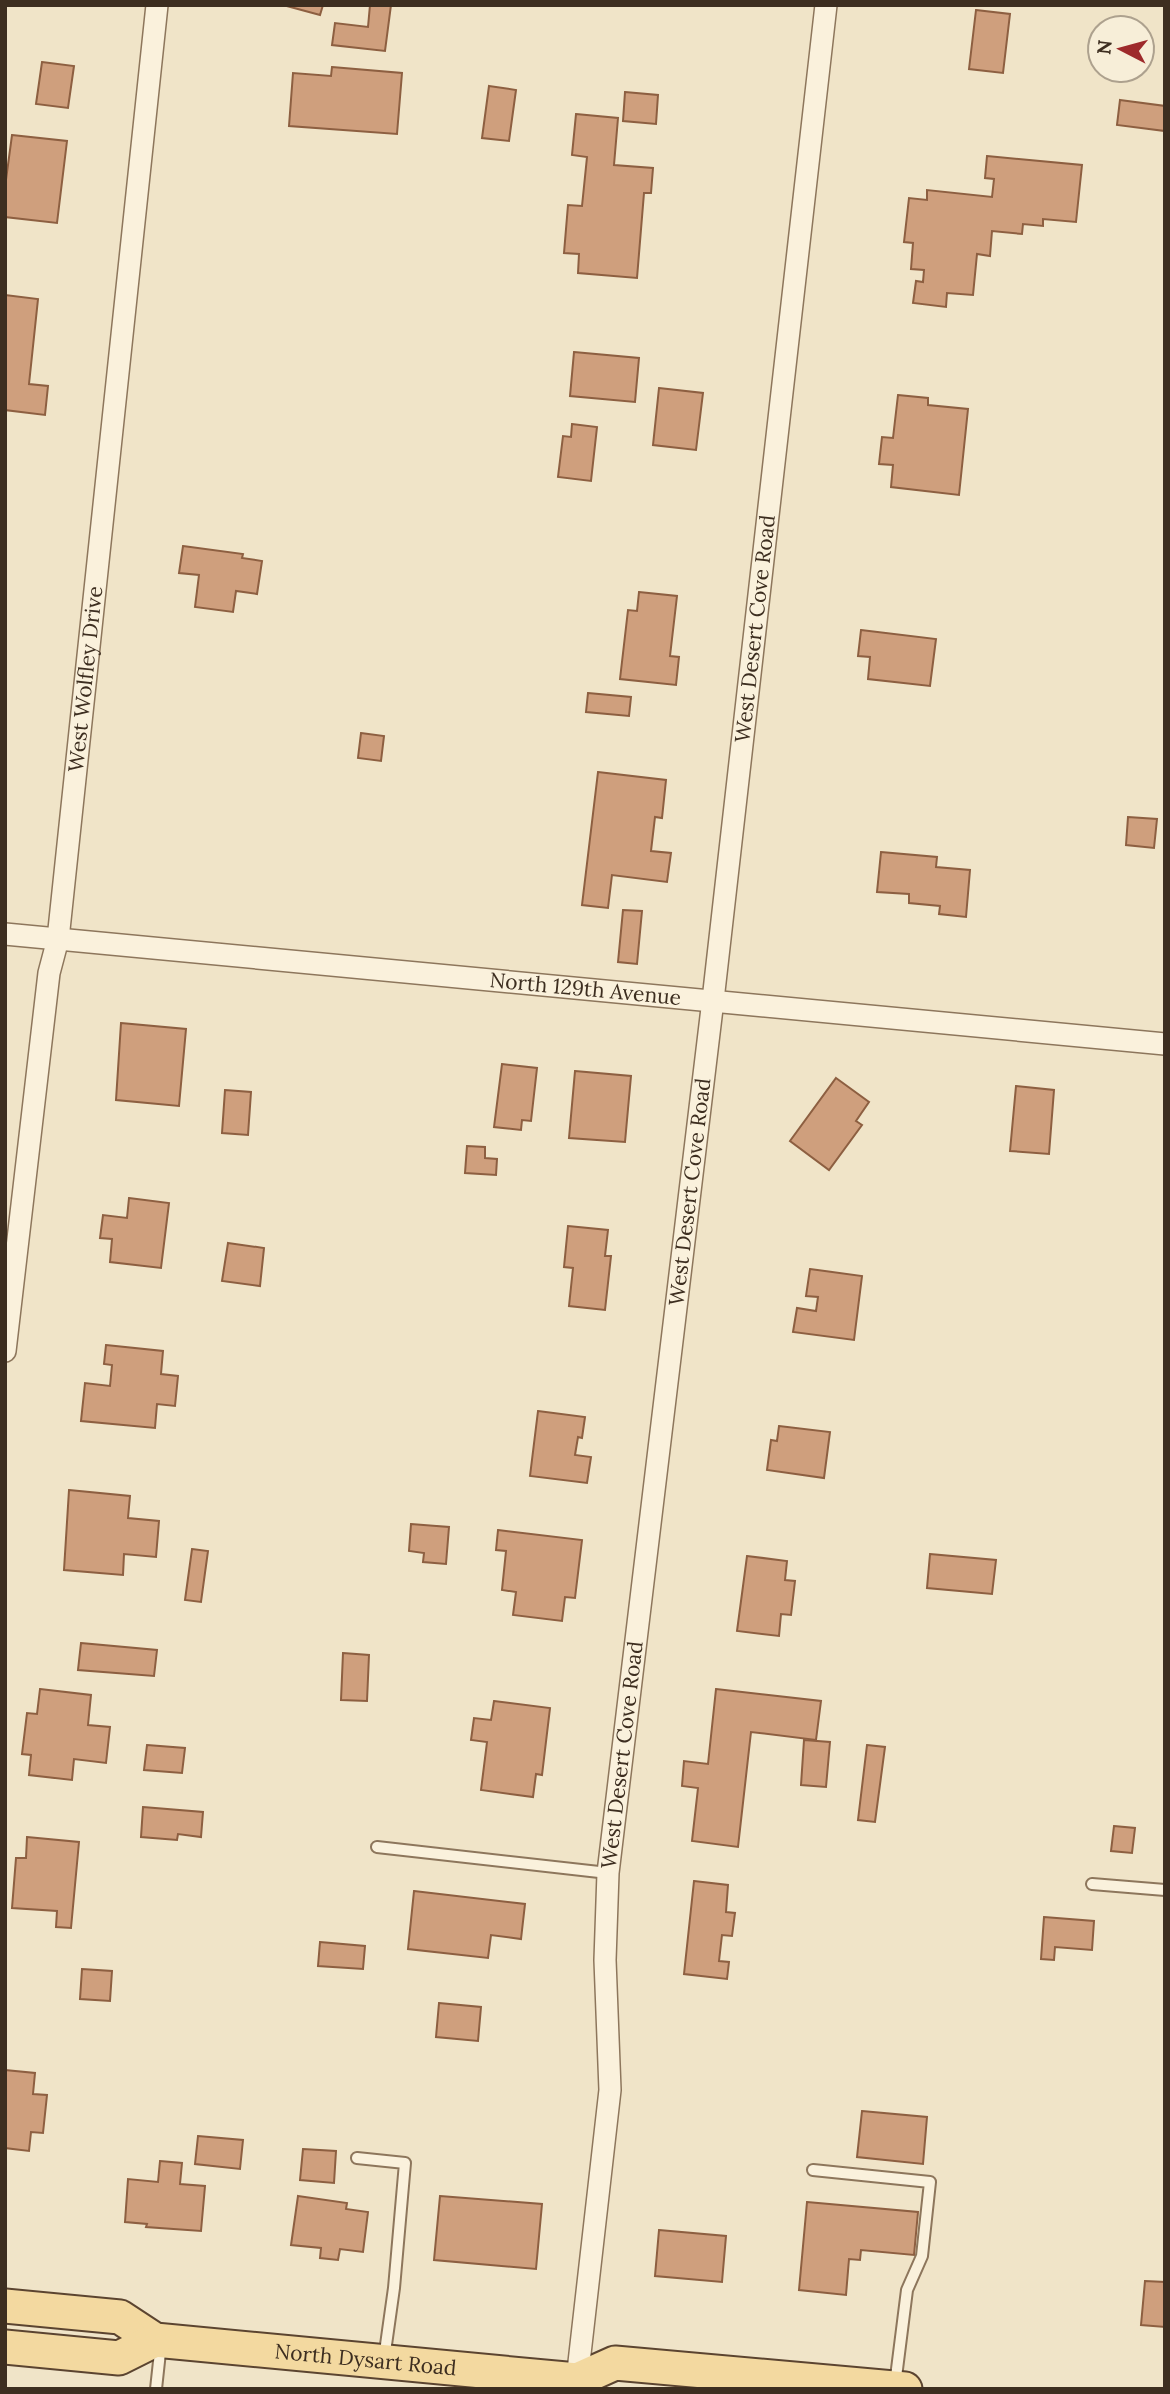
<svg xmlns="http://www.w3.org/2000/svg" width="1170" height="2394" font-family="Lora,serif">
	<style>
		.building { fill: #cf9f7d; stroke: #8d5f41; stroke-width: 2 }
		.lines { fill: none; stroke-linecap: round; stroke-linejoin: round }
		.lane-casing { stroke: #8d765c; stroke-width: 14 }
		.street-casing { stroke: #8d765c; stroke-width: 24 }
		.primary-casing { stroke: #5b4430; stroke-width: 37 }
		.lane { stroke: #faf1dc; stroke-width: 10 }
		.street { stroke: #faf1dc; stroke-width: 21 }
		.primary { stroke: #f3d9a0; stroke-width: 33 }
		.labels { text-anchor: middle; stroke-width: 5; stroke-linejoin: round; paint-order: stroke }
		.street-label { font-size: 21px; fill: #3d2e20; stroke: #f7eed8 }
	</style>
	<rect width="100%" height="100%" fill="#f0e4c8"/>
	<g class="building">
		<polygon points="283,5 323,5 320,15"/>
		<polygon points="370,5 391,5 385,51 332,45 335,23 368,27"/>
		<polygon points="976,10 1010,14 1003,73 969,69"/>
		<polygon points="42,62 74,66 68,108 36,104"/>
		<polygon points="332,67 402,73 397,134 289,126 293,73 331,76"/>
		<polygon points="489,86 516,90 509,141 482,138"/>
		<polygon points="625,92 658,95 656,124 623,121"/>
		<polygon points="1120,100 1165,106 1165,131 1117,125"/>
		<polygon points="576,114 618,118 614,165 653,168 651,193 644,193 637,278 578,273 579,254 564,253 568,205 582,206 587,157 572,155"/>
		<polygon points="12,135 67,141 57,223 5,217 5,187"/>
		<polygon points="987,156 1082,165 1076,222 1043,219 1043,226 1023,224 1022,234 992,231 990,256 977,254 973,295 947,293 946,307 913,303 916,281 923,282 924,270 911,269 913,243 904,242 909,198 927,200 927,190 992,197 994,179 985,178"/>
		<polygon points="5,295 38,299 29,384 48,386 45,415 5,410"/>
		<polygon points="574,352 639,358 635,402 570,396"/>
		<polygon points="659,388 703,393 696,450 653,445"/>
		<polygon points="898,395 928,398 928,405 968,409 959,495 891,487 893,465 879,464 882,437 893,438"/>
		<polygon points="572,424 597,427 591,481 558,477 563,436 571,437"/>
		<polygon points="183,546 243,554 242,558 262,561 257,594 236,591 233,612 195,607 199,575 179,573"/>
		<polygon points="639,592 677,596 670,656 679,657 676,685 620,679 628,610 637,611"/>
		<polygon points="861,630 936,639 930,686 868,679 870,657 858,656"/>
		<polygon points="588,693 631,697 629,716 586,712"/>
		<polygon points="361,733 384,736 381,761 358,758"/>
		<polygon points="598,772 666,780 662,818 655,817 651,851 671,853 667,882 612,875 608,908 582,905"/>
		<polygon points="1128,817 1157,819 1154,848 1126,845"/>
		<polygon points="881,852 937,857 936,867 970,870 966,917 939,914 940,906 909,903 909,894 877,892"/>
		<polygon points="623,910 642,911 637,964 618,962"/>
		<polygon points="121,1023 186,1029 179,1106 116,1100"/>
		<polygon points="502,1064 537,1068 531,1121 522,1120 521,1130 494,1127"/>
		<polygon points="575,1071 631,1076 625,1142 569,1138"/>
		<polygon points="836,1078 869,1102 856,1121 862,1125 829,1170 790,1141"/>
		<polygon points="1016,1086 1054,1090 1049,1154 1010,1151"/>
		<polygon points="225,1090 251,1092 248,1135 222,1133"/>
		<polygon points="467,1146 485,1147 485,1158 497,1159 496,1175 465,1173"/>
		<polygon points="129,1198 169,1203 161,1268 110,1262 112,1239 100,1238 103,1215 127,1218"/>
		<polygon points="568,1226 608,1230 605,1256 611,1256 605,1310 569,1306 573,1268 564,1267"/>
		<polygon points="228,1243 264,1248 260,1286 222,1281"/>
		<polygon points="810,1269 862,1276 854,1340 793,1332 797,1308 816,1311 818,1297 806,1296"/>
		<polygon points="106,1345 163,1351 161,1374 178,1376 175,1406 157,1404 155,1428 81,1421 85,1383 110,1386 112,1365 104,1364"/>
		<polygon points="538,1411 585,1417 582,1438 578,1437 575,1455 591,1457 587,1483 530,1476"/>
		<polygon points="779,1426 830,1432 824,1478 767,1470 771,1440 777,1441"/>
		<polygon points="69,1490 130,1496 128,1518 159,1521 156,1557 124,1554 123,1575 64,1570"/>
		<polygon points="411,1524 449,1527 446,1564 423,1562 424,1553 409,1551"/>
		<polygon points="498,1530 582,1540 575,1598 565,1597 562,1621 513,1615 516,1592 502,1590 506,1551 496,1550"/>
		<polygon points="192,1549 208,1551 201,1602 185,1600"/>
		<polygon points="930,1554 996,1560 992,1594 927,1588"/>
		<polygon points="747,1556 787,1561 785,1580 795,1581 791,1615 781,1614 779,1636 737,1631"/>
		<polygon points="81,1643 157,1650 154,1676 78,1670"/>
		<polygon points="343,1653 369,1655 367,1701 341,1700"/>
		<polygon points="40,1689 91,1695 88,1725 110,1727 106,1763 74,1759 72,1780 29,1775 31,1755 22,1754 27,1713 37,1714"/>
		<polygon points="716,1689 821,1701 816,1740 751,1732 738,1847 692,1841 698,1788 682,1786 684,1761 708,1764"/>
		<polygon points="494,1701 550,1708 542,1775 536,1774 533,1797 481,1790 487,1742 471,1740 474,1718 491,1720"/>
		<polygon points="804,1740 830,1742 826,1787 801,1785"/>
		<polygon points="147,1745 185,1748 182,1773 144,1770"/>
		<polygon points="867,1745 885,1747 875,1822 858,1820"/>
		<polygon points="143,1807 203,1812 201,1837 178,1834 177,1840 141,1837"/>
		<polygon points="1114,1826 1135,1828 1132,1853 1111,1851"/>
		<polygon points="27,1837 79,1842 71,1928 56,1927 57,1911 12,1908 16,1858 26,1858"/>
		<polygon points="694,1881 728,1885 726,1912 735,1913 732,1936 722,1935 719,1961 729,1962 727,1979 684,1974"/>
		<polygon points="414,1891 525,1904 521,1939 491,1935 488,1958 408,1949"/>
		<polygon points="1044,1917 1094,1921 1092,1950 1055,1947 1054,1960 1041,1959"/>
		<polygon points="320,1942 365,1946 363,1969 318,1966"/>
		<polygon points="82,1969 112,1971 110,2001 80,1999"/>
		<polygon points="439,2003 481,2007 478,2041 436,2037"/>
		<polygon points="5,2070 35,2073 33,2094 47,2095 43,2133 31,2132 29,2151 5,2148"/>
		<polygon points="862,2111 927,2117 923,2164 857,2157"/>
		<polygon points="198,2136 243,2140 240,2169 195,2164"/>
		<polygon points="303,2149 336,2151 334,2183 300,2180"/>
		<polygon points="160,2161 182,2163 180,2184 205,2186 201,2231 146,2227 147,2224 125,2222 128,2179 158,2182"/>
		<polygon points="298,2196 347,2203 346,2209 368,2212 363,2252 340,2249 338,2260 320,2258 321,2248 291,2245"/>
		<polygon points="440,2196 542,2204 536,2269 434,2260"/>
		<polygon points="807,2202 918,2212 914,2255 861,2250 860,2260 849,2259 846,2295 799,2290"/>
		<polygon points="659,2230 726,2236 722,2282 655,2276"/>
		<polygon points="1145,2281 1165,2282 1165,2327 1141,2325"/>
	</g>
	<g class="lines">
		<defs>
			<g id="lane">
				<polyline points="377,1847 608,1873"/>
				<polyline points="1092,1884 1165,1890"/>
				<polyline points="357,2158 405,2163 394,2288 384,2359"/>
				<polyline points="813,2170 930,2182 922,2256 907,2290 895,2385"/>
				<polyline points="156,2389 161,2343"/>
			</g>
			<g id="street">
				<path id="s1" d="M5 934 1165 1044"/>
				<path id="s2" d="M5 1351 49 973 58 939 157 5"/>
				<path id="s3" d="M577 2380 610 2090 605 1960 608 1873 713 1000 826 5"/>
			</g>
			<g id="primary">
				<path id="s4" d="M5 2306 120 2317 155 2340 577 2380 615 2363 905 2389"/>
				<polyline points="5,2347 119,2358 155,2340"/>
			</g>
		</defs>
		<use href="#lane" class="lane-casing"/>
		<use href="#street" class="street-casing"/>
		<use href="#primary" class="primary-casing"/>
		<use href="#lane" class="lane"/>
		<use href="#street" class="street"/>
		<use href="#primary" class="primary"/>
	</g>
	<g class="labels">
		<g class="street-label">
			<text dy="7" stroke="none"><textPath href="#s3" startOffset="1762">West Desert Cove Road</textPath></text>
			<text dy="7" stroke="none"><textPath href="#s2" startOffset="677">West Wolfley Drive</textPath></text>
			<text dy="7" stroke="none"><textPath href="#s1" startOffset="583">North 129th Avenue</textPath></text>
			<text dy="7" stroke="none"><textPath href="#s3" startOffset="1195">West Desert Cove Road</textPath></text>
			<text dy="7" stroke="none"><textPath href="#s3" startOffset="628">West Desert Cove Road</textPath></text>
			<text dy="7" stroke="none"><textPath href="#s4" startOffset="369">North Dysart Road</textPath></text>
		</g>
	</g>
	<rect width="1170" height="2394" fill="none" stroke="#3d2e20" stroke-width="14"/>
	<g transform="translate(1121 49) rotate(276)"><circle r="33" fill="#f7eed8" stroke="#ada18e" stroke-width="2"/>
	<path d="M0-5L12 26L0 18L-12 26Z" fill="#9e2a2b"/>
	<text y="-10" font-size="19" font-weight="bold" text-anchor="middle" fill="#3d2e20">N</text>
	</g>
</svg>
